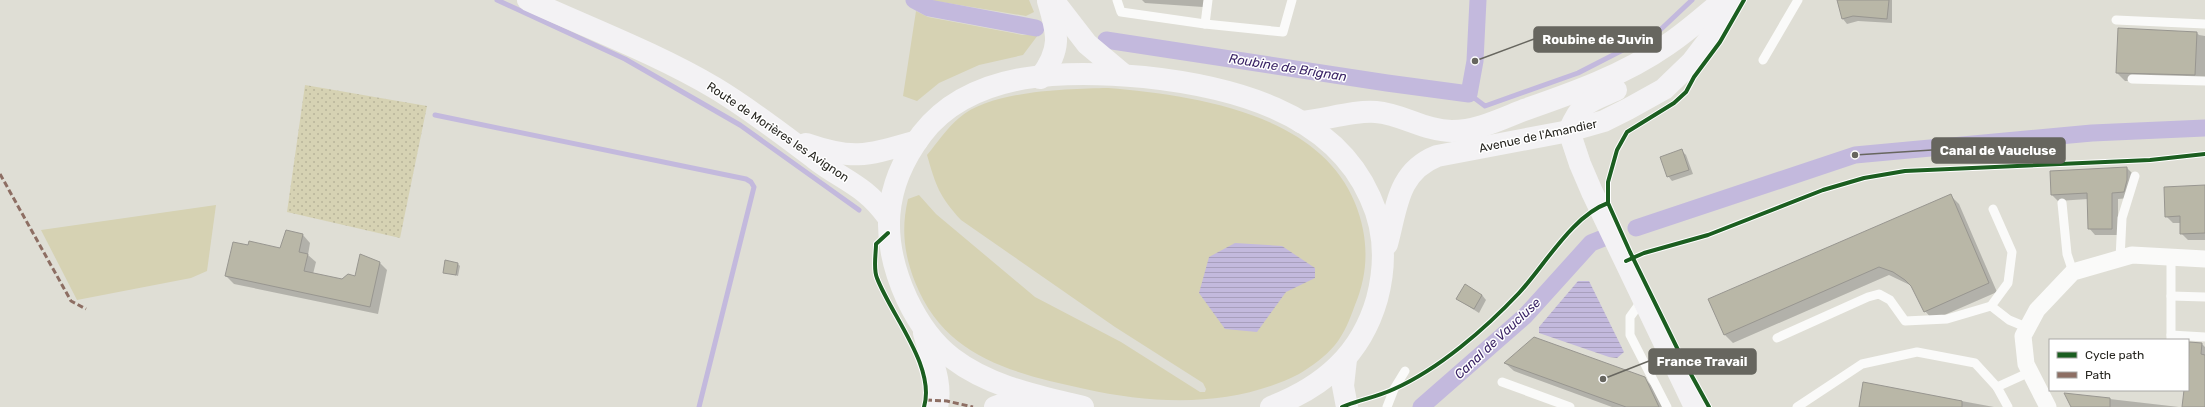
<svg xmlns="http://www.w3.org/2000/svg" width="2205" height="407" font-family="Rubik,sans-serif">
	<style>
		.grass { fill: #d6d2b3 }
		.garden { fill: url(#garden-dots) }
		.water { fill: url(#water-rules) }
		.shadow { fill: #0003 }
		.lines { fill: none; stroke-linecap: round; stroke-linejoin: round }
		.stream { stroke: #c3b9dd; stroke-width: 5 }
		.canal { stroke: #c3b9dd; stroke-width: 17 }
		.building { fill: #b9b7a7; stroke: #989690 }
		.service { stroke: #fafaf9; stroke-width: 9 }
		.minor { stroke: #fafaf9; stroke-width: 17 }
		.secondary { stroke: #f3f2f4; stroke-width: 22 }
		.quiet { stroke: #8d6e63; stroke-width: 3; stroke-dasharray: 6 3; stroke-linecap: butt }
		.cycleway-casing { stroke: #fff; stroke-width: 6 }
		.cycleway { stroke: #1b5e20; stroke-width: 4 }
		.labels { text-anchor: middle; stroke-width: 3; stroke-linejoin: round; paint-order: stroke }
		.street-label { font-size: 12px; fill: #272620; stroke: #fff }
		.water-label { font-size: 13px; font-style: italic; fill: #3b2466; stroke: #fff }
		.leader { fill: none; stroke: #67665f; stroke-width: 1.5 }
		.callout-dot { fill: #67665f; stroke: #fff; stroke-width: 1.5 }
		.callout { fill: #67665f; stroke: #67665f; stroke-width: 1.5 }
		.callout-label { font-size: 13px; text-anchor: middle; font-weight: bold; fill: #fff }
	</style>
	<defs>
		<pattern id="garden-dots" width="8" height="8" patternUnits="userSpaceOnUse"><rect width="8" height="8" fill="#d6d2b3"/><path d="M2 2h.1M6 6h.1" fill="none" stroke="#b8b49a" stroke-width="1.8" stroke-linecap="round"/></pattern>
		<pattern id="water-rules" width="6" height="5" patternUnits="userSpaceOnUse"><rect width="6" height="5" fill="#c3b9dd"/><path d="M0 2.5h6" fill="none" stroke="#a89fbd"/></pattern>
	</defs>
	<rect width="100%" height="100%" fill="#dfded5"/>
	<g class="grass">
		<polygon points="929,0 1029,0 1034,12 1026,16"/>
		<polygon points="916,11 928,17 1023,35 1038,35 1023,55 979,65 939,83 917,101 903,96"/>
		<path d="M1108 88C1193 95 1319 113 1355 203 1369 238 1369 271 1355 305 1350 319 1344 334 1335 345 1325 357 1312 366 1299 374 1234 407 1157 405 1085 389 1013 373 945 358 915 282 904 254 901 229 908 199L919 195 936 214 1035 297 1121 342 1200 392H1205L1206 389 1203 383 1115 327 961 220C939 196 936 186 927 155 937 143 947 128 959 118 991 90 1068 89 1108 88Z"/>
		<polygon points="216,205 207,271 191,278 77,300 41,230"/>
	</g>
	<polygon class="garden" points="305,85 427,106 400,238 287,212"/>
	<g class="water">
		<polygon points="1235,243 1282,246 1315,268 1315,278 1286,292 1257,332 1225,329 1199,293 1209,257"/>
		<polygon points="1578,281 1589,281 1624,352 1617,358 1609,357 1539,333 1539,327"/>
	</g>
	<g class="shadow">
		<polygon points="1142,0 1204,0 1203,7 1145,3"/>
		<polygon points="1838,0 1892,0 1892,23 1858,21 1847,24 1843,19"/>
		<polygon points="2197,33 2199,35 2205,36 2205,79 2203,82 2125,81 2117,73"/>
		<polygon points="1681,150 1686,155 1693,174 1672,181 1668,176"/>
		<polygon points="2127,168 2133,174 2130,198 2118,199 2118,235 2095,235 2089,228 2088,199 2058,201 2052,195"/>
		<polygon points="2205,186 2205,240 2188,240 2181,233 2181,223 2173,223 2166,216"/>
		<polygon points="1950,195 1959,204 1997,292 1933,320 1925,311 1912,286 1889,275 1733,343 1724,334"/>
		<polygon points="303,235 310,243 308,255 316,262 313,274 343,280 356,277 379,262 387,270 378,314 234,284 226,276 249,246 280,249"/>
		<polygon points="458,264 460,266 458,276 444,272"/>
		<polygon points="1482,295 1486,300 1479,313 1457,299"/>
		<polygon points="2190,343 2202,344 2205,347 2205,407 2183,407 2185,390 2188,390"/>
		<polygon points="1505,363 1644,378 1653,387 1663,407 1612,407 1514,371"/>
		<polygon points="1864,383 1994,407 1860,407"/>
		<polygon points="2066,394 2179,407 2073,407"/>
	</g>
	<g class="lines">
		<g class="stream">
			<polyline points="497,0 625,59 740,125 859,210"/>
			<polyline points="1469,94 1485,106 1578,73 1658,32 1692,0"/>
			<polyline points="435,115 746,179 751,182 754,187 699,407"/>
		</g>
		<g class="canal">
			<polyline points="914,0 929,8 1036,28"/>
			<polyline points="1106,40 1387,83 1469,94 1475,61 1478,0"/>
			<polyline points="1636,228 1855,155 2092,133 2205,128"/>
			<polyline points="1421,407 1525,316 1591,243 1606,237"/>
		</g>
	</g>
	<g class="building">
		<polygon points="1837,0 1889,0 1887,19 1853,16 1842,19"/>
		<polygon points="2118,28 2197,32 2195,75 2116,73"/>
		<polygon points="1682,149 1689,170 1667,177 1660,157"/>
		<polygon points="2127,167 2127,180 2124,192 2112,193 2112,229 2088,229 2087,193 2051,195 2050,171"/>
		<polygon points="2205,185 2205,233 2180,234 2180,216 2165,217 2164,187"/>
		<polygon points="1951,194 1989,283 1924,312 1911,286 1905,280 1893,272 1879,267 1724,335 1708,299"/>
		<polygon points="286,230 303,234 299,252 308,254 304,271 342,279 348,274 355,276 360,254 380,262 370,307 225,276 233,242 248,245 249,241 280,248"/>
		<polygon points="445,260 458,263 456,275 443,273"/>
		<polygon points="1465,284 1482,295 1474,309 1456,299"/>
		<polygon points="1534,337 1645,377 1659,407 1626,407 1504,363"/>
		<polygon points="2189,342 2202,343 2201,354 2205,355 2205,407 2182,407 2184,390 2188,390"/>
		<polygon points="1863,382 1962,401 1962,407 1859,407"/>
		<polygon points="2064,393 2110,398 2110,407 2071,407"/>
	</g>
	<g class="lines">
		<g class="service">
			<polyline points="1117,0 1121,12 1205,24 1283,32 1292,0"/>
			<polyline points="2116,20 2205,24"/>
			<polyline points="1205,24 1208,0"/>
			<polyline points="1763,60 1798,0"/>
			<polyline points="2132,79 2205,81"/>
			<polyline points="2062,203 2067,254 2073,272"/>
			<polyline points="1993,209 2012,252 2008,283 1991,306 2009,320 2026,327"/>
			<polyline points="2120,259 2122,218 2135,176"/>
			<polyline points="2171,296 2205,297"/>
			<polyline points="1643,299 1630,317 1630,335 1667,407"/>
			<polyline points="2171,335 2205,337"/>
			<polyline points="1777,338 1868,297 1879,294 1890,300 1905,321 1947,319 1991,306"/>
			<polyline points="2171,340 2171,258"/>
			<polyline points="1502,382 1570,407"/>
			<polyline points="1387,407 1394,389 1405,371"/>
			<polyline points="1797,407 1862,364 1917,352 1975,363 1997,387"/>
			<polyline points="2008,407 1997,387 2030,372"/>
		</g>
		<polyline class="minor" points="2048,407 2026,364 2023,336 2037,310 2073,272 2132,255 2205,259"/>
		<g class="secondary">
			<path d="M528 0C589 28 658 54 715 88 750 109 782 134 814 158 842 180 865 185 887 216"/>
			<polyline points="1053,0 1087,44 1124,75"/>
			<path d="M1040 78C1062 49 1058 34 1048 1"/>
			<path d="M1301 122C1324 120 1355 110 1376 112 1402 114 1425 131 1452 131 1477 131 1501 119 1524 110 1573 93 1624 75 1667 45 1687 32 1705 15 1724 0"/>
			<polyline points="1569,131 1580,164 1592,192 1695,407"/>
			<path d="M1569 131C1581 102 1588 102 1616 90"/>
			<path d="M806 144C855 161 868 155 917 141"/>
			<path d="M1387 244C1397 208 1397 172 1437 156L1569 131 1604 121 1628 109 1664 89 1692 62 1711 37 1732 0"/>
			<path d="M924 333C930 357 943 382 937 407"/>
			<polyline points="1346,359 1343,386 1347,407"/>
			<polyline points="995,407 1014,400 1035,396"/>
			<path d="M1083 407C1038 396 990 387 952 358 931 342 918 322 907 299 880 240 882 187 922 134 972 69 1069 70 1144 77 1229 86 1332 111 1370 197 1385 229 1386 265 1377 299 1361 355 1323 387 1271 407"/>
		</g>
		<g class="quiet">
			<polyline points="0,174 71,301 86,309"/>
			<polyline points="926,400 947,401 973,407"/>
		</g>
		<defs>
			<g id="cycleway">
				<path d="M888 233 876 244C876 254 873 269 877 278 891 315 936 367 924 407"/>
				<polyline points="1626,261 1644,253 1708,235 1823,190 1864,178 1905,171 2150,160 2205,154"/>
				<path d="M1342 407C1359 400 1377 397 1394 389 1439 369 1485 329 1519 293 1545 265 1572 216 1608 203"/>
				<polyline points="1709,407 1682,358 1630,252 1608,203 1608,182 1617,150 1627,132 1674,103 1686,92 1694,77 1720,42 1744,0"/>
			</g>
		</defs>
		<use href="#cycleway" class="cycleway-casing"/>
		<use href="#cycleway" class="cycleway"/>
	</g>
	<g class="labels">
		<g class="street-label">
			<text transform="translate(778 132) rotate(34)" y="4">Route de Morières les Avignon</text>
			<text transform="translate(1538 136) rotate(-12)" y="4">Avenue de l'Amandier</text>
		</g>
		<g class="water-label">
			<text transform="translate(1288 67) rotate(9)" y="5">Roubine de Brignan</text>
			<text transform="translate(1497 338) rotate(-43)" y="5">Canal de Vaucluse</text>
		</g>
	</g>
	<path class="leader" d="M1475 61L1534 39M1855 155L1932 150M1603 379L1649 361"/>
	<g class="callout-dot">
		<circle cx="1475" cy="61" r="4"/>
		<circle cx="1855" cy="155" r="4"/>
		<circle cx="1603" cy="379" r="4"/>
	</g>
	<g class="callout">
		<rect x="1534" y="27" width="127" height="25" rx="4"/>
		<rect x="1932" y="138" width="133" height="25" rx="4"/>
		<rect x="1649" y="349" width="107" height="25" rx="4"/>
	</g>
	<g class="callout-label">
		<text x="1598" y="44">Roubine de Juvin</text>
		<text x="1998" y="155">Canal de Vaucluse</text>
		<text x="1702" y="366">France Travail</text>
	</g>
	<rect x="2049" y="339" width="140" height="52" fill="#ffffff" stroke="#a9a8a6"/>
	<rect x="2057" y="352" width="20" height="6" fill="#1b5e20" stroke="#a9a8a6"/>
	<text x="2085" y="359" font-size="12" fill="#272620">Cycle path</text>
	<rect x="2057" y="372" width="20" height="6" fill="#8d6e63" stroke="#a9a8a6"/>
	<text x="2085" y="379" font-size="12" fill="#272620">Path</text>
</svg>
